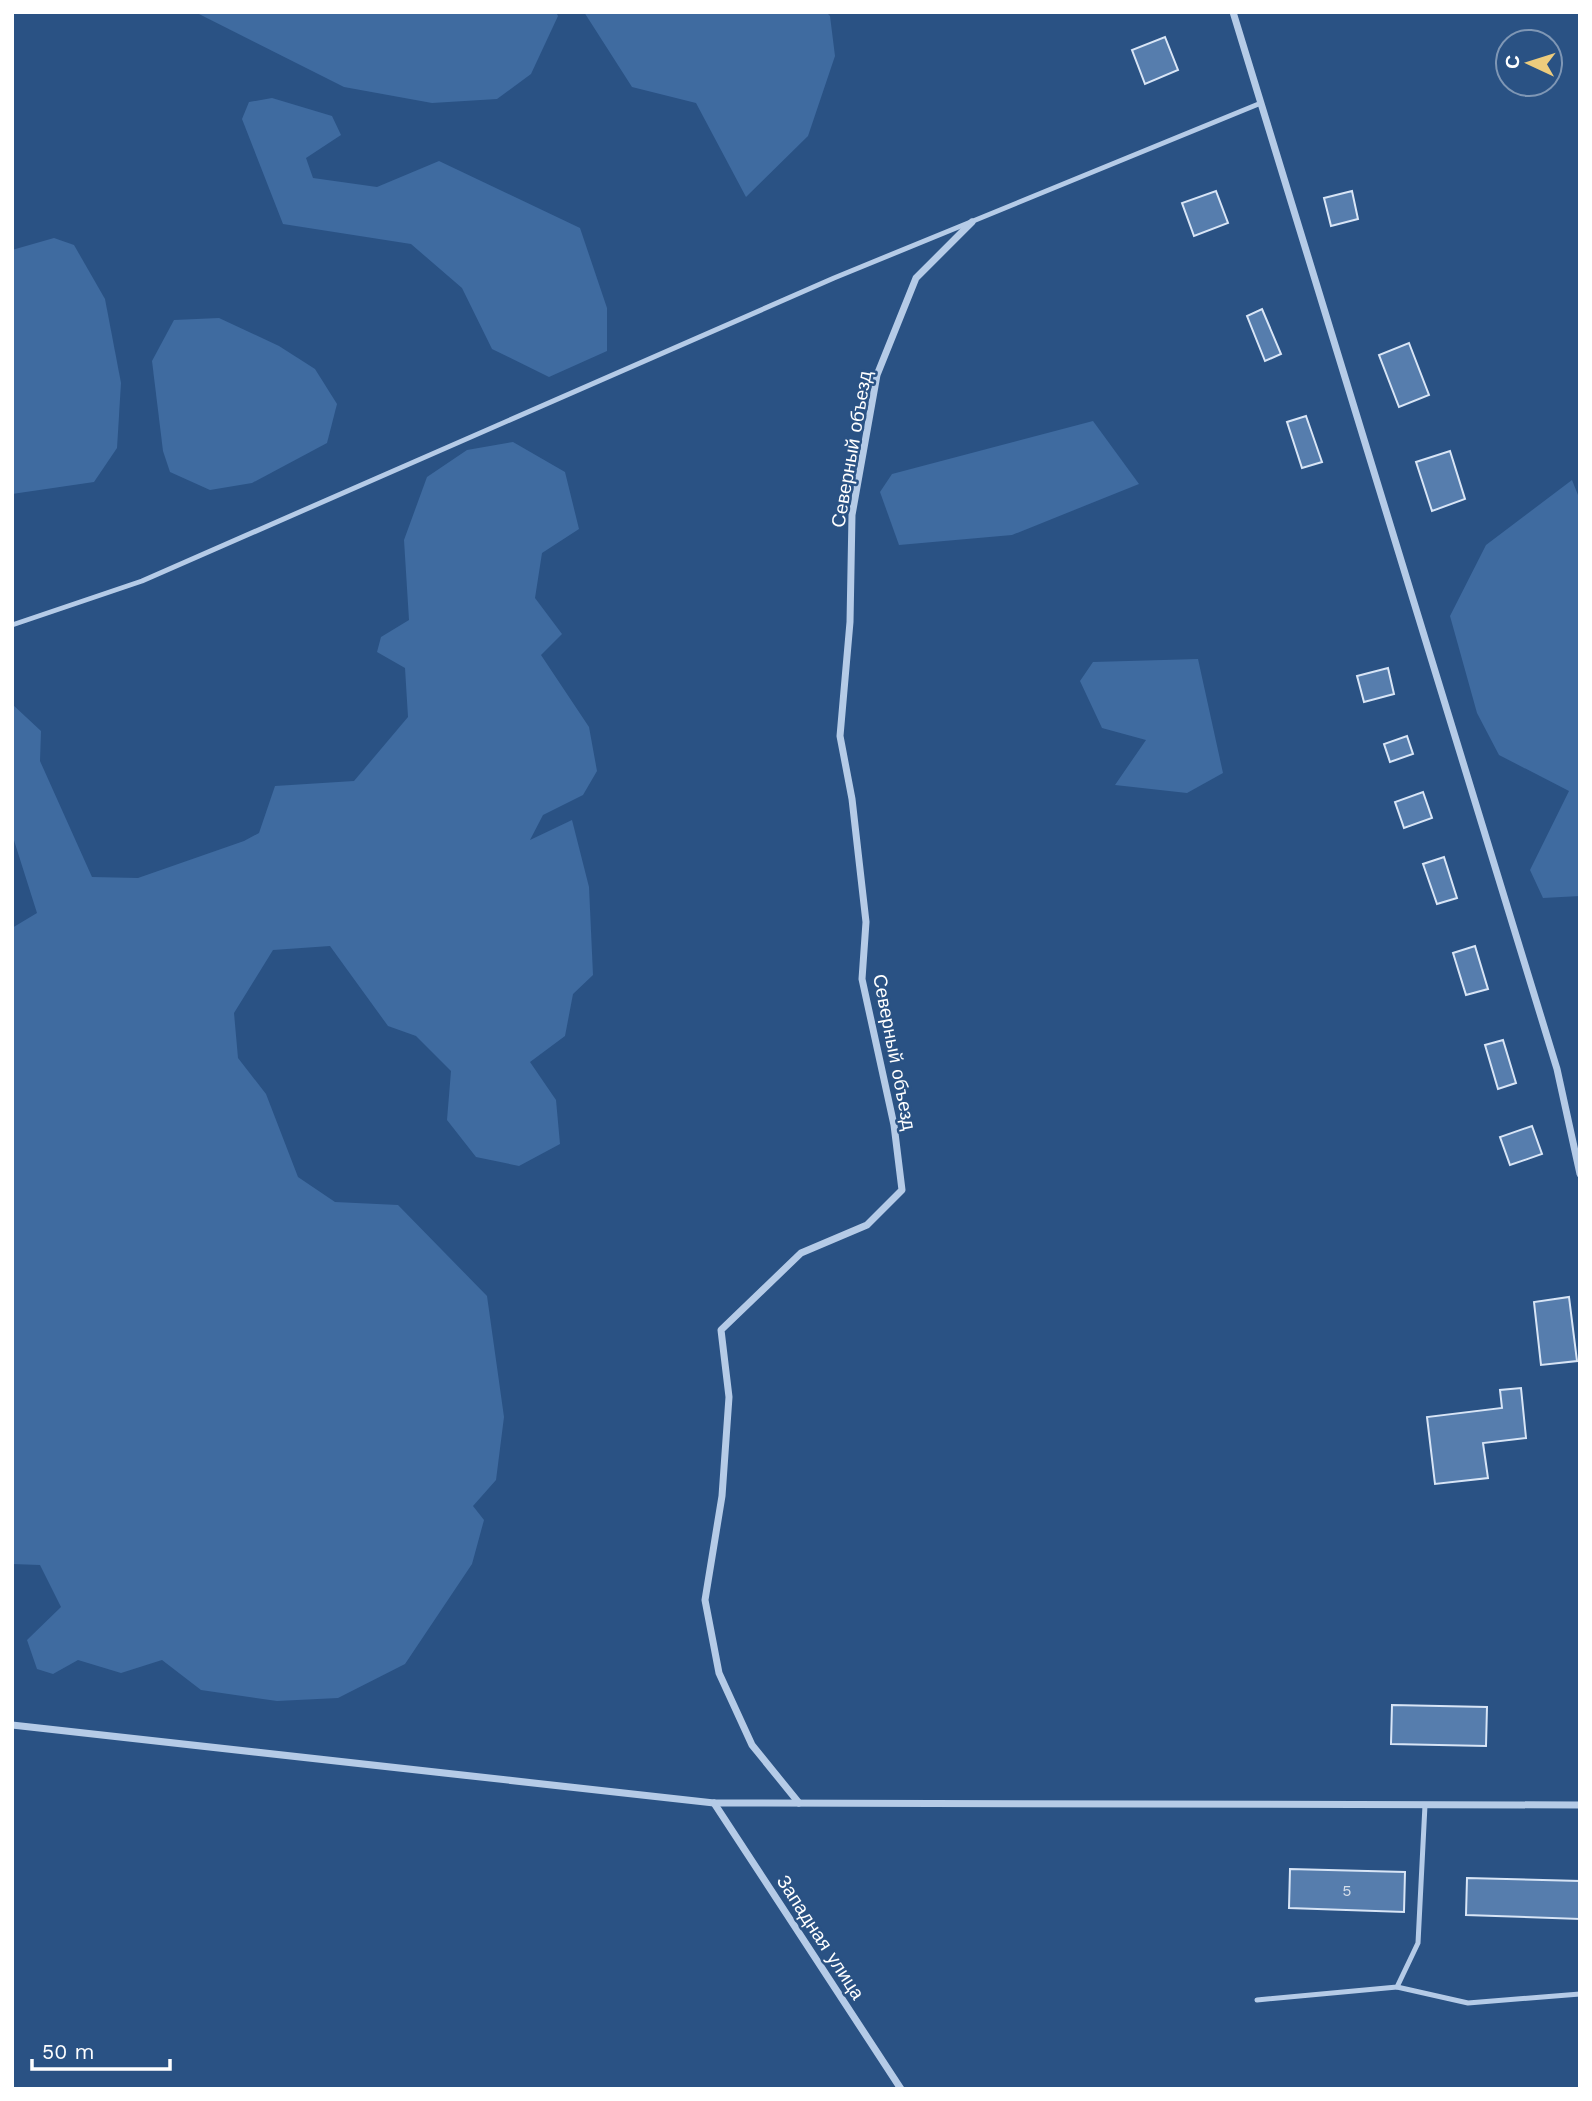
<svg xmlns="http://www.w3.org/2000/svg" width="1592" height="2101" font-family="'Work Sans',sans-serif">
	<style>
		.green { fill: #3f6ba0 }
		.building { fill: #567dad; stroke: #d8e5f6; stroke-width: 2 }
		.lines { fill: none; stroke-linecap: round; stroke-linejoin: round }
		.service { stroke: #b5cbe7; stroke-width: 5 }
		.minor { stroke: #b5cbe7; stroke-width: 7 }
		.labels { text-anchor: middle; stroke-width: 5; stroke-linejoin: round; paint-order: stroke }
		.number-label { font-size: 16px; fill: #d5deea }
		.street-label { font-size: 19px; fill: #fff; stroke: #2a5284 }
	</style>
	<rect width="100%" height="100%" fill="#2a5284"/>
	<g class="green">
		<polygon points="195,12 556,12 558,16 531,74 497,99 432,103 344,87"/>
		<polygon points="584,12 826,12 830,16 835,56 808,136 746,197 696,103 632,87"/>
		<polygon points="272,98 332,116 341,135 306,158 313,178 377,187 439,161 580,228 607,308 607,351 549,377 492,349 462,288 411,244 283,224 242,119 249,102"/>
		<polygon points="54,238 74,245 105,299 121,383 117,448 94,482 12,494 12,250"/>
		<polygon points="219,318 279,346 315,369 337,404 327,443 252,483 210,490 170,472 163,451 152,361 174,320"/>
		<polygon points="1093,421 1139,484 1012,535 899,545 880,492 892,474"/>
		<polygon points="513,442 565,472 579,529 542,553 535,598 562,634 541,655 589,727 597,771 583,795 543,815 530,840 572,820 589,887 593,975 573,994 565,1036 530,1062 556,1100 560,1144 519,1166 476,1157 447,1120 451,1071 416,1036 388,1026 330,946 273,950 234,1013 238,1058 266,1094 298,1177 335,1202 398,1205 487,1296 504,1417 496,1480 473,1506 484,1520 472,1564 405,1664 338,1698 277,1701 201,1690 162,1660 121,1673 78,1660 53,1674 37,1669 27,1640 61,1607 40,1565 12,1564 12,928 37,913 12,834 12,704 41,731 40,761 92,877 138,878 244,841 259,833 275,786 354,781 408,717 405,668 377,652 381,637 409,620 404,540 427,477 467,450"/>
		<polygon points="1572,480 1580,500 1580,896 1543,898 1530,870 1569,791 1499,755 1477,713 1450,616 1486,545"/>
		<polygon points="1198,659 1223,773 1187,793 1115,785 1146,740 1102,728 1080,681 1093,662"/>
	</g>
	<g class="building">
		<polygon points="1165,37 1178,70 1145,84 1132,50"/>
		<polygon points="1216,191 1228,223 1194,236 1182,203"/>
		<polygon points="1352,191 1358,219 1331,226 1324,198"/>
		<polygon points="1262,309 1281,354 1265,361 1247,316"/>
		<polygon points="1409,343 1429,395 1399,407 1379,355"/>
		<polygon points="1306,416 1322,462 1302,468 1287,422"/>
		<polygon points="1450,451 1465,499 1432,511 1416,462"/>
		<polygon points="1388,668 1394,694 1364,702 1357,676"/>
		<polygon points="1407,736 1413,754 1390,762 1384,744"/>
		<polygon points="1423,792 1432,818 1404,828 1395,802"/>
		<polygon points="1444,857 1457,898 1437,904 1423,864"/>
		<polygon points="1475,946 1488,989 1466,995 1453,953"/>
		<polygon points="1503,1040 1516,1083 1498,1089 1485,1045"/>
		<polygon points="1532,1126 1542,1154 1510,1165 1500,1137"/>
		<polygon points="1569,1297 1577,1361 1541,1365 1534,1302"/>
		<polygon points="1521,1388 1526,1438 1483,1443 1488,1478 1435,1484 1427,1417 1502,1408 1500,1390"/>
		<polygon points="1392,1705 1487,1707 1486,1746 1391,1744"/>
		<polygon points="1290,1869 1405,1872 1404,1912 1289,1908"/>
		<polygon points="1467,1878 1580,1881 1580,1919 1466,1915"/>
	</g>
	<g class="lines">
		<g class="service">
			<polyline points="12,625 142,581 834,278 1261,103"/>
			<polyline points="1397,1987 1468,2003 1580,1994"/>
			<polyline points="1257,2000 1397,1987 1418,1943 1425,1805"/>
		</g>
		<g class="minor">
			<polyline points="1233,12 1557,1069 1580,1174"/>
			<polyline points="12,1725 714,1803 1580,1805"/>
			<polyline points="714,1803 901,2089"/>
			<polyline points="799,1803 752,1745 719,1673 705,1600 722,1496 729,1397 721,1330 801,1253 867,1225 902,1190 894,1125 862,979 866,922 852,799 840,736 850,622 852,515 877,375 916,278 972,222"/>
		</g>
	</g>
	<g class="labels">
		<g class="number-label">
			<text x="1347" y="1896">5</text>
		</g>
		<g class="street-label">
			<text transform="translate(851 449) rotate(-80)" y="7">Северный объезд</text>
			<text transform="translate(895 1052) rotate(79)" y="7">Северный объезд</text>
			<text transform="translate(821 1937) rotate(57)" y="7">Западная улица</text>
		</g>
	</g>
	<rect width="1592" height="2101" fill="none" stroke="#ffffff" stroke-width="28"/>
	<g transform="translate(1529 63) rotate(274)"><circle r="33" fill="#2a5284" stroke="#7f97b5" stroke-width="2"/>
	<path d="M0-5L12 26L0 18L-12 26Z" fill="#edcc7d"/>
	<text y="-10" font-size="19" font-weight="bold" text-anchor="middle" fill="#ffffff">С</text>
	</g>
	<path d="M32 2059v10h138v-10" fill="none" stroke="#ffffff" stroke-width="3.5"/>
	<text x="42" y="2059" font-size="21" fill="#ffffff" stroke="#2a5284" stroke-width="5" paint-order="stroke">50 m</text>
</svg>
